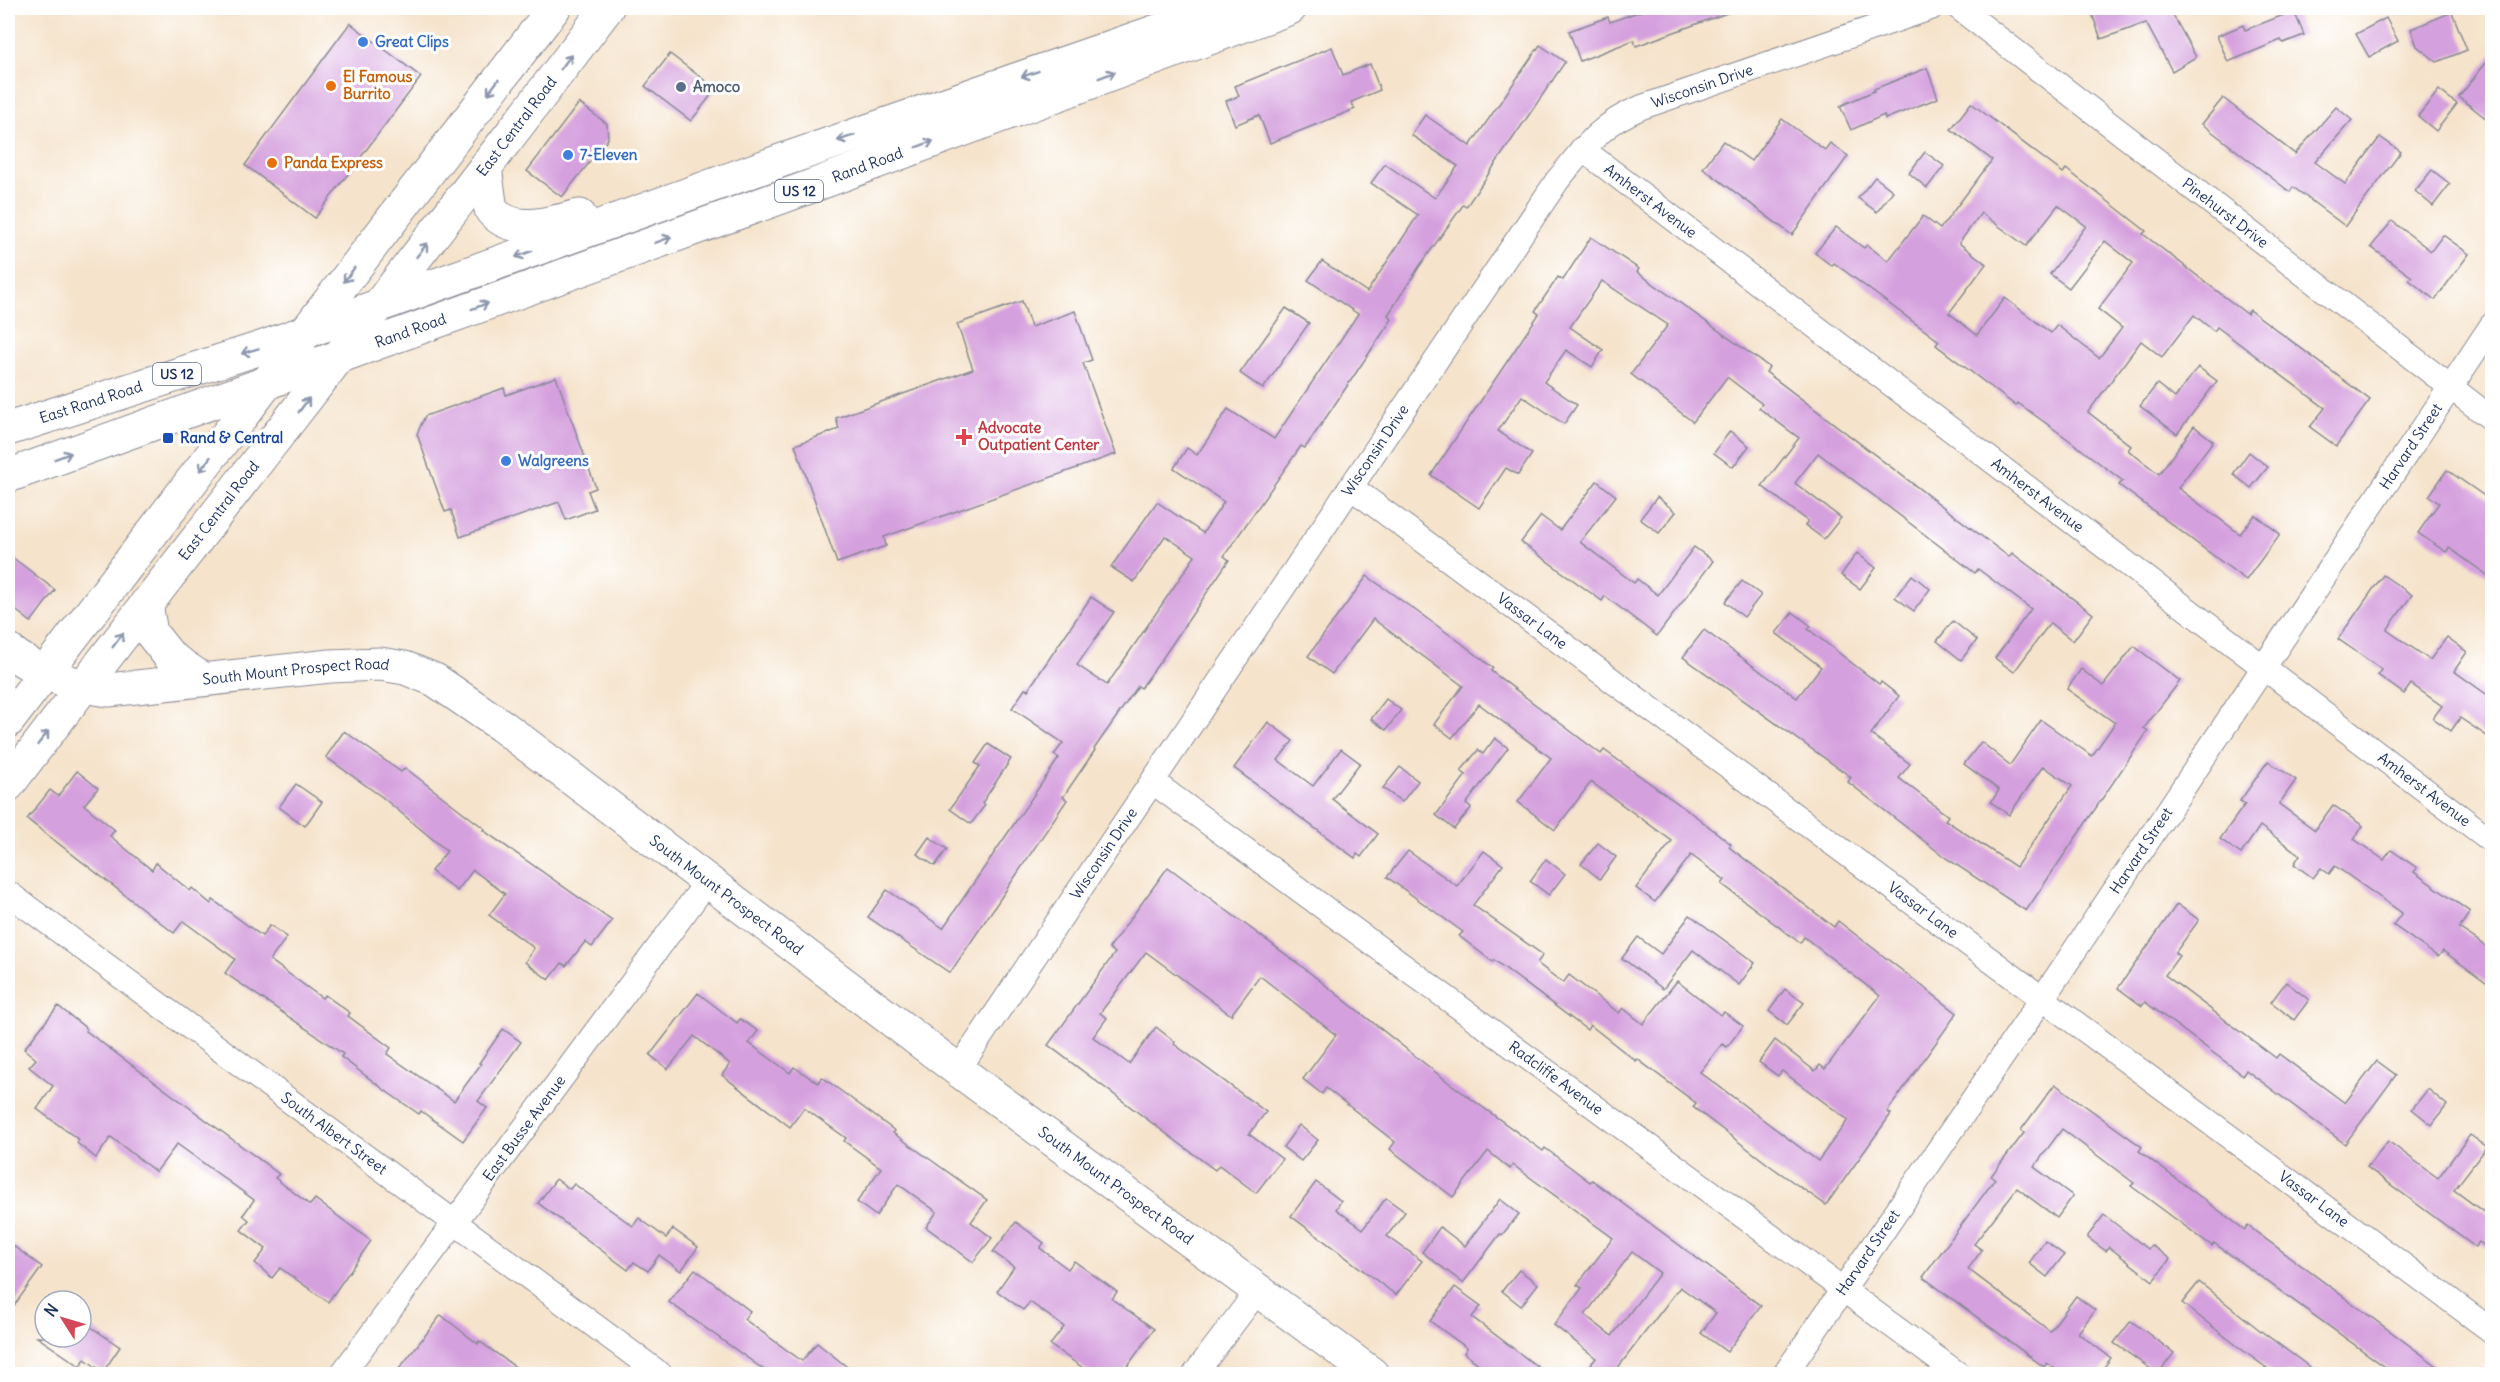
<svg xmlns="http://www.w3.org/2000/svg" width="2500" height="1382" font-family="Delius,sans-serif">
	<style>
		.building { fill: #d5a0de; fill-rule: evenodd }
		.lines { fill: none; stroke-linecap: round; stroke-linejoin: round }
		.minor-casing { stroke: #888994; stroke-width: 26 }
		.secondary-casing { stroke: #888994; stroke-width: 35 }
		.primary-casing { stroke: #888994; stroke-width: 35 }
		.minor { stroke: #fff; stroke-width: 24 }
		.secondary { stroke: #fff; stroke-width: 33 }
		.primary { stroke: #fff; stroke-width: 33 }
		.oneway { stroke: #8d97ae }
		.shop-dot { fill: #3f7fe0; stroke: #fff; stroke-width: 2 }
		.food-dot { fill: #e8710a; stroke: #fff; stroke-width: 2 }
		.service-dot { fill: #5c6f8a; stroke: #fff; stroke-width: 2 }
		.health-dot { fill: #e0444e; stroke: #fff; stroke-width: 2 }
		.transit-dot { fill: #1a4fb4; stroke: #fff; stroke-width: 2 }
		.labels { text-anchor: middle; stroke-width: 6; stroke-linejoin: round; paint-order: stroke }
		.shield { fill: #fff; stroke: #5f6d8e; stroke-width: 1.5 }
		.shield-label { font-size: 14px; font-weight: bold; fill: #1b2f5e }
		.shop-label { font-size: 15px; font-weight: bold; fill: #366cbe; stroke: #fff; text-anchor: start }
		.food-label { font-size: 15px; font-weight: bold; fill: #c56008; stroke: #fff; text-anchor: start }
		.street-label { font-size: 15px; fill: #1b2f5e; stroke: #fff }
		.service-label { font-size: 15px; font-weight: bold; fill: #4e5e75; stroke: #fff; text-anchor: start }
		.health-label { font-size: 15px; font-weight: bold; fill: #be3a42; stroke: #fff; text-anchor: start }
		.transit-label { font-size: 15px; font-weight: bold; fill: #164399; stroke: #fff; text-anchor: start }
	</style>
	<rect width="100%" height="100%" fill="#fff"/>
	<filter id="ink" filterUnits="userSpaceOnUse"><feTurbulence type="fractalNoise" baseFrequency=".0167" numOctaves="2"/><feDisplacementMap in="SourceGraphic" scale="12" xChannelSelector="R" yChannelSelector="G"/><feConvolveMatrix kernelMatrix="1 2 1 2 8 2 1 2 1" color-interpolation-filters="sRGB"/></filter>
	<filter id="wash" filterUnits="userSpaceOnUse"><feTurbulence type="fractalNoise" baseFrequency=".008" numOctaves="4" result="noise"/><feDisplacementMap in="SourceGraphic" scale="24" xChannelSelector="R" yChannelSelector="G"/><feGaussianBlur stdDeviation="1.35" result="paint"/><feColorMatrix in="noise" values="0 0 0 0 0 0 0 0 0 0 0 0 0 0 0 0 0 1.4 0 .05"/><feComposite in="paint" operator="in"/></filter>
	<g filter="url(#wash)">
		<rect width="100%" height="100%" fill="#f5e3cb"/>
		<g id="blocks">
			<g class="building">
				<polygon points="1649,8 1734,8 1735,10 1636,46 1634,40 1580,61 1569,31 1608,17 1610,22"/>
				<polygon points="2090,8 2181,8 2181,10 2172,13 2196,57 2172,71 2146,23 2101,39"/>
				<polygon points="2294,11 2304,35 2283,43 2281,40 2228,62 2217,36 2243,25 2245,30"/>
				<polygon points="2452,12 2467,50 2437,62 2417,46 2411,29"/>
				<polygon points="2386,18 2398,41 2369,57 2356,34"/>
				<polygon points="350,23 421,77 315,218 245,165"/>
				<polygon points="1540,45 1565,62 1466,207 1463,205 1419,267 1388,315 1392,319 1327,416 1305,448 1301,446 1224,556 1229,560 1164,656 1141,688 1138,686 1094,749 1095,750 1063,797 1067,800 950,973 868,917 887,890 943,928 1059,758 1054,755 1063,743 1012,708 1025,689 1028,690 1091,597 1114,612 1077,665 1107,685 1195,556 1165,536 1134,582 1111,567 1157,502 1203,533 1224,502 1174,468 1187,448 1197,455 1228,409 1274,439 1358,314 1308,280 1322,261 1367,292 1418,215 1371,183 1385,164 1435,198 1458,166 1411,135 1425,115 1470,146"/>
				<polygon points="1332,47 1343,75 1370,64 1380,90 1351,102 1355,109 1270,143 1259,115 1235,125 1226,101 1239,96 1235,86"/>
				<polygon points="670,54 716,89 691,121 645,86"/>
				<polygon points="2493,54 2493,124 2459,97"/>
				<polygon points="1927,68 1938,98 1885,119 1884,115 1851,130 1840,106 1874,91 1874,89"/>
				<polygon points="2439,90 2457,104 2436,131 2418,116"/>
				<polygon points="2223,98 2295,154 2336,107 2352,120 2315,162 2345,184 2380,137 2401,152 2345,226 2293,187 2290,192 2202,124"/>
				<polygon points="579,103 607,124 608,139 562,197 527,171"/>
				<path d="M1971 103 2063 173 2066 169 2100 195 2146 231 2143 234 2247 314 2250 310 2370 400 2336 446 2310 427 2325 408 2217 327 2214 331 2194 315 2162 357 2141 341 2088 412 2131 446 2128 450 2159 474 2194 426 2213 441 2178 488 2240 534 2255 515 2280 534 2246 580 2119 485 2123 481 2065 437 2018 403 2016 406 1936 345 1939 341 1834 263 1832 266 1815 253 1836 227 1864 248 1867 245 1888 261 1923 216 1940 229 1992 160 1951 129ZM2058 205 2086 226 2050 274 2069 288 2105 241 2133 263 2098 309 2122 328 2099 358 2057 325 2051 333 2005 298 1977 335 1949 313 1986 264 1959 243 1981 213 2026 246Z"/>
				<polygon points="1782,119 1825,150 1830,143 1848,156 1792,235 1703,168 1723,141 1751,161"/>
				<polygon points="1925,152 1944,166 1927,188 1909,173"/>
				<polygon points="2432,170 2450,184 2433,206 2415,191"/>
				<polygon points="1875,177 1893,191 1877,212 1858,198"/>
				<polygon points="2392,221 2431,251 2443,235 2469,254 2435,300 2409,280 2412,277 2371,247"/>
				<polygon points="1591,237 1639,269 1637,272 1769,367 1766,372 2009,557 2012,553 2093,614 2073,641 2050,623 2014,672 1995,658 2031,609 1978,569 1975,573 1818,453 1795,483 1841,518 1824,539 1805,525 1808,521 1762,486 1799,438 1759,408 1762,404 1727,377 1693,422 1631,374 1668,325 1602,281 1570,327 1603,350 1592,367 1566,350 1544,382 1577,405 1564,424 1522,396 1498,431 1532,454 1518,475 1506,468 1479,508 1431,475 1539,314 1535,311 1558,277 1563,280"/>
				<polygon points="1022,301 1031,327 1075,311 1092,360 1083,363 1116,454 884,537 886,546 837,563 795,445 839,429 836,418 973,369 957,324"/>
				<polygon points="1286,308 1309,323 1263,389 1240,373"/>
				<polygon points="2198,367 2217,381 2177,434 2140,406 2157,384 2175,398"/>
				<polygon points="556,377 596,488 588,491 595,509 566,520 559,502 460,537 451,510 445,512 417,434 425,416 504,388 506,395"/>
				<polygon points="1730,431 1749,446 1733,467 1714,453"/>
				<polygon points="2249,452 2268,467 2251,488 2233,474"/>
				<polygon points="2447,470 2493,502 2493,579 2449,548 2446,552 2418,533 2439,503 2429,496"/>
				<polygon points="1597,481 1616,496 1580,542 1634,583 1637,579 1658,595 1694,547 1713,561 1657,636 1605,596 1602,601 1521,542 1541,516 1560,530"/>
				<polygon points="1657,497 1676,512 1659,533 1640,519"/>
				<polygon points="1857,553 1876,568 1860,589 1841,575"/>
				<polygon points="8,554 55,590 31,622 8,604"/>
				<polygon points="1912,575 1930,589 1914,611 1895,597"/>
				<polygon points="2383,575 2412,595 2387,630 2430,660 2447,637 2467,652 2454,671 2493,699 2493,740 2460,718 2451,731 2433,718 2442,706 2411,684 2404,694 2378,675 2382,670 2338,639"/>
				<polygon points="1367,576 1460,642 1493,668 1491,671 1601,754 1604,750 1698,818 1731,844 1729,847 1834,927 1838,921 1957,1013 1887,1112 1891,1114 1826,1205 1773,1168 1693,1107 1696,1103 1637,1059 1636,1061 1590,1025 1587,1030 1494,960 1493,962 1459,936 1463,932 1387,877 1408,851 1457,886 1484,851 1503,865 1473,905 1543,955 1537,963 1563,983 1569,975 1619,1013 1623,1008 1643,1024 1677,981 1721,1015 1724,1012 1743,1026 1727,1047 1722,1044 1700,1072 1818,1161 1848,1120 1782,1071 1778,1076 1759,1062 1775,1040 1815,1071 1820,1065 1825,1069 1880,996 1804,937 1800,943 1722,884 1725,880 1691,855 1655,902 1636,888 1672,841 1591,782 1555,830 1518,802 1551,758 1479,704 1452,738 1434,724 1463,686 1373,619 1332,674 1308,656"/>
				<polygon points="1742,581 1761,595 1744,617 1725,602"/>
				<polygon points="1793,612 1811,626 1808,629 1879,684 1881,682 1899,696 1871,734 1910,764 1899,778 1948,816 1945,820 2016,867 2072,786 2043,766 2009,815 1991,802 1999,790 1964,764 1981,742 2010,765 2041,720 2092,756 2115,723 2067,689 2081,669 2103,686 2134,646 2180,681 2144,728 2148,731 2026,911 1946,858 1848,782 1851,777 1683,657 1704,630 1797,698 1821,667 1776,633"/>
				<polygon points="1953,621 1977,640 1961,660 1937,641"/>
				<polygon points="1386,699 1401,710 1386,730 1371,719"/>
				<polygon points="1268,722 1293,741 1278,760 1313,786 1341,749 1360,763 1332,799 1378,834 1361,857 1357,854 1355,858 1234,768"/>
				<polygon points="344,731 401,772 405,768 485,829 483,830 612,921 592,947 585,942 566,966 562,963 549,980 525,962 534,948 489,915 505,894 473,870 457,891 431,871 447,851 382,797 326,757"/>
				<polygon points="1495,738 1508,748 1466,804 1471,808 1454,829 1436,815 1466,775 1461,771 1478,750 1483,754"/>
				<polygon points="988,744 1011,759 982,803 985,805 971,824 950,809 980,766 975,763"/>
				<polygon points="2268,761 2296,780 2279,804 2315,830 2333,805 2363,826 2354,839 2384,860 2391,850 2417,868 2414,872 2470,912 2459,928 2493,951 2493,987 2443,951 2438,957 2393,925 2402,913 2335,866 2329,874 2321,868 2313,878 2294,864 2300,855 2260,826 2241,854 2220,839 2245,804 2240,801"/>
				<polygon points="1400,767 1418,781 1402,802 1383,788"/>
				<polygon points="77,771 98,788 84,805 115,830 110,836 152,870 156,863 190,891 192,888 211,904 213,900 262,936 270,925 287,937 270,960 322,998 325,995 350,1013 348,1016 391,1048 387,1054 454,1101 481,1064 479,1063 503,1029 521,1042 478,1101 487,1108 463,1141 421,1111 419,1114 390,1094 341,1057 343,1054 225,973 235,959 183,921 174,933 27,819 50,790 58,796"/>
				<polygon points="296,784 322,802 305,826 279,807"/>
				<polygon points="929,837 947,849 935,866 917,854"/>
				<polygon points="1598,843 1616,857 1600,879 1581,864"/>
				<polygon points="1546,859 1565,874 1549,895 1530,881"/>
				<path d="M1168 867 1300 965 1448 1082 1543 1151 1545 1148 1590 1182 1592 1180 1761 1306 1727 1352 1701 1333 1716 1313 1680 1287 1613 1374H1583L1596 1358 1554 1325 1582 1288 1577 1285 1613 1238 1513 1165 1510 1169 1488 1151 1453 1197 1390 1149 1395 1142 1326 1088 1322 1094 1303 1079 1336 1035 1260 976 1231 1015 1146 952 1100 1013 1107 1018 1093 1037 1129 1064 1156 1027 1175 1042 1174 1044 1266 1112 1249 1134 1282 1159 1256 1193 1219 1165 1215 1170 1048 1045 1115 953 1109 948ZM1632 1252 1660 1273 1612 1336 1585 1315Z"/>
				<polygon points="2177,904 2199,920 2175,953 2179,956 2165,975 2276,1058 2279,1054 2345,1103 2377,1061 2396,1075 2345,1144 2246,1070 2243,1075 2145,1002 2142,1006 2118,988"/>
				<polygon points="1690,915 1755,963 1739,985 1693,950 1663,989 1622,958 1638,937 1661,954"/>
				<polygon points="2286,982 2309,1000 2294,1020 2271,1002"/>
				<polygon points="1785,989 1804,1003 1787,1025 1769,1011"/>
				<polygon points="698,993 737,1023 740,1019 758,1031 749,1043 790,1073 794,1067 818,1083 822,1077 895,1131 893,1133 987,1200 971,1222 992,1238 973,1262 926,1227 937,1212 898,1184 876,1216 857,1202 881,1168 844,1141 846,1138 804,1108 790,1127 722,1075 730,1064 694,1036 668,1069 650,1055"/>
				<polygon points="58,1006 87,1029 86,1031 279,1174 275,1178 310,1205 315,1199 371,1241 328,1302 280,1268 272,1278 255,1263 266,1249 241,1230 249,1220 243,1215 254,1200 177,1144 156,1172 111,1137 96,1158 77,1143 79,1140 37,1109 53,1086 29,1067 36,1059 24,1049"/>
				<polygon points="2055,1084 2142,1147 2139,1151 2198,1195 2245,1230 2248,1226 2448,1374 2395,1374 2214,1243 2212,1246 2131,1186 2134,1183 2062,1129 2034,1167 2073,1196 2057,1218 2017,1188 1974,1244 1982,1250 1968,1269 2050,1331 2076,1296 2095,1310 2078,1333 2111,1358 2099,1374 2063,1374 2047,1363 2044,1367 1923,1277 1995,1179 1991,1176 2024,1133 2021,1130"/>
				<polygon points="2428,1089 2447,1105 2432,1125 2412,1109"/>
				<polygon points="1299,1125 1318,1140 1301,1161 1283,1147"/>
				<polygon points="2470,1135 2487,1147 2454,1190 2493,1219 2493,1252 2479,1242 2475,1247 2367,1167 2388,1141 2438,1178"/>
				<polygon points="556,1179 570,1189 574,1184 633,1226 639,1218 666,1238 673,1229 698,1247 681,1271 659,1255 648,1271 634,1262 628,1270 538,1203"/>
				<polygon points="1316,1182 1341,1201 1336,1209 1363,1229 1386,1198 1405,1212 1387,1236 1422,1261 1396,1295 1291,1216"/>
				<polygon points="1500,1199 1519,1214 1502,1235 1500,1234 1463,1283 1422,1252 1440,1227 1465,1246"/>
				<polygon points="2104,1215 2148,1249 2151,1245 2170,1259 2153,1281 2109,1247 2106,1251 2087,1237"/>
				<polygon points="1016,1222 1044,1243 1040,1248 1068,1269 1074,1261 1117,1292 1112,1299 1154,1329 1122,1374 1092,1374 1050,1345 1064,1327 1030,1302 1023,1310 997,1291 1014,1267 993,1252"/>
				<polygon points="2045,1241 2064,1255 2047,1277 2029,1263"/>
				<polygon points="8,1242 42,1267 8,1314"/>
				<polygon points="695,1269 750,1311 744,1319 802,1361 817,1343 856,1374 770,1374 669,1302"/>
				<polygon points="1519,1270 1538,1284 1521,1306 1502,1291"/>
				<polygon points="2199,1282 2261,1331 2319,1374 2275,1374 2245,1352 2182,1303"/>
				<polygon points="1455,1287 1481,1306 1472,1317 1547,1374 1492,1374 1464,1353 1467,1348 1430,1321"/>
				<polygon points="441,1315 478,1344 479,1341 525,1374 395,1374"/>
				<polygon points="81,1320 120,1347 103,1372 85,1359 80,1366 37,1337 81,1337"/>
				<polygon points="2131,1321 2174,1353 2158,1374 2114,1343"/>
			</g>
		</g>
	</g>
	<g filter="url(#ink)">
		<use href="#blocks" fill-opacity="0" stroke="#888994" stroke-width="1.5"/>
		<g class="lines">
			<defs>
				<g id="minor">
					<path id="s1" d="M1959 8 2492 419"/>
					<path id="s2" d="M1582 149 2492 841"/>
					<path id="s3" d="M1352 488 2492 1331"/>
					<path id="s4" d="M1153 782 1958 1374"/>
					<path id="s5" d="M8 893 660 1374"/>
					<path id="s6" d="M958 1070 1557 181C1585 147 1600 124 1642 107L1931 8"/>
					<path id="s7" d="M342 1374 707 882"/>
					<polyline points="1195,1374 1258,1290"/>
					<path id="s8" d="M1785 1374 2059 974 2492 325"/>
				</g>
				<g id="secondary">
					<polyline points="146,604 151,633 171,658 202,679"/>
					<path id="s9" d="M8 650C38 673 71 686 109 690L330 666 380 664 405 668 435 680 502 726 958 1070 1372 1374"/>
					<polyline points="8,721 554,8"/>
					<path id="s10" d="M8 785C206 524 410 269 607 8"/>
				</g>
				<g id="primary">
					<path d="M485 168 491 210C514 237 551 222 580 216"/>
					<path id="s11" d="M8 429 261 348 783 160 1224 8"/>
					<path id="s12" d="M8 476 801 190 1290 8"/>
				</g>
			</defs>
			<use href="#minor" class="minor-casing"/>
			<use href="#secondary" class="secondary-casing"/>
			<use href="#primary" class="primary-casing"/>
			<use href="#minor" class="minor"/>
			<use href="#secondary" class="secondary"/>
			<use href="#primary" class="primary"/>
		</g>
		<defs><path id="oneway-shaft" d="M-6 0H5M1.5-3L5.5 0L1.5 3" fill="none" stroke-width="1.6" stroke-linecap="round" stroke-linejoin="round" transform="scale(1.5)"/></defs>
		<g class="oneway">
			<use href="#oneway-shaft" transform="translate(566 62) rotate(-53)"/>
			<use href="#oneway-shaft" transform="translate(1030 74) rotate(161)"/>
			<use href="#oneway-shaft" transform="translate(1107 75) rotate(-21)"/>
			<use href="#oneway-shaft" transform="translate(493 87) rotate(127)"/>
			<use href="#oneway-shaft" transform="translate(846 138) rotate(161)"/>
			<use href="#oneway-shaft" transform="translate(925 144) rotate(-21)"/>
			<use href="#oneway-shaft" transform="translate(663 240) rotate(-20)"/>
			<use href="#oneway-shaft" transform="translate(422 250) rotate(-52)"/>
			<use href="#oneway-shaft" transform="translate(524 254) rotate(160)"/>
			<use href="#oneway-shaft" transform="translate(349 275) rotate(127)"/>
			<use href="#oneway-shaft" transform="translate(480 306) rotate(-20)"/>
			<use href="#oneway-shaft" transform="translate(250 351) rotate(163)"/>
			<use href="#oneway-shaft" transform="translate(304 405) rotate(-53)"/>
			<use href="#oneway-shaft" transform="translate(63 456) rotate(-20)"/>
			<use href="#oneway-shaft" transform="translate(205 464) rotate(128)"/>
			<use href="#oneway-shaft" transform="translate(118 640) rotate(-53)"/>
			<use href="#oneway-shaft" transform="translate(43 738) rotate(-52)"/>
		</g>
	</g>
	<g class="shop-dot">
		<circle cx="363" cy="42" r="6"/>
		<circle cx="568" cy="155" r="6"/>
		<circle cx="506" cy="461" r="6"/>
	</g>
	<g class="food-dot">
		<circle cx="331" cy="86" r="6"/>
		<circle cx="272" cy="163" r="6"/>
	</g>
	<circle class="service-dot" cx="681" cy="87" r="6"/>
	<path class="health-dot" d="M961 428h6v6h6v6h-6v6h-6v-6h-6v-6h6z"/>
	<rect class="transit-dot" x="162" y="432" width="12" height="12" rx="3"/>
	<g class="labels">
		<g class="shield">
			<rect x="775" y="180" width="48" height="22" rx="4.5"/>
			<rect x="153" y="363" width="48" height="22" rx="4.5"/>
		</g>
		<g class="shield-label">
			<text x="799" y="196">US 12</text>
			<text x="177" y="379">US 12</text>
		</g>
		<g class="shop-label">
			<text x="375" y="47">Great Clips</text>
			<text x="580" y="160">7-Eleven</text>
			<text x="518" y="466">Walgreens</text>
		</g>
		<g class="food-label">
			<text x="343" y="82">El Famous<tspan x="343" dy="17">Burrito</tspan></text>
			<text x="284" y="168">Panda Express</text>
		</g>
		<g class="street-label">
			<text dy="5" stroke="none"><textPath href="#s6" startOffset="1250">Wisconsin Drive</textPath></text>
			<text dy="5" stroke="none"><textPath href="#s10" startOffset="832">East Central Road</textPath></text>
			<text dy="5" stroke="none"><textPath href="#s12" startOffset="914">Rand Road</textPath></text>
			<text dy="5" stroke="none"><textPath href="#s2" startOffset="86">Amherst Avenue</textPath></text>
			<text dy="5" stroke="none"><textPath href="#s1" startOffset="336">Pinehurst Drive</textPath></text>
			<text dy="5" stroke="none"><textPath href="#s12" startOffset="428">Rand Road</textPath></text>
			<text dy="5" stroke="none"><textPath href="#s11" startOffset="87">East Rand Road</textPath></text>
			<text dy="5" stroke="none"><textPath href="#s8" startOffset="1119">Harvard Street</textPath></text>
			<text dy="5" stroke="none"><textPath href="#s6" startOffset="747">Wisconsin Drive</textPath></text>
			<text dy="5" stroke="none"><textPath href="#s2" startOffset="572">Amherst Avenue</textPath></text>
			<text dy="5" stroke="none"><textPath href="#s10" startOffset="346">East Central Road</textPath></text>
			<text dy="5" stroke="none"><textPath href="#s3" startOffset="224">Vassar Lane</textPath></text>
			<text dy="5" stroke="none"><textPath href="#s9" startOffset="298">South Mount Prospect Road</textPath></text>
			<text dy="5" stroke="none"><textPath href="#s2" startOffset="1058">Amherst Avenue</textPath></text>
			<text dy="5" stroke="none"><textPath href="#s8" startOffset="633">Harvard Street</textPath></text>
			<text dy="5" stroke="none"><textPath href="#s6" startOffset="261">Wisconsin Drive</textPath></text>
			<text dy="5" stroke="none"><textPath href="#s9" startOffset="802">South Mount Prospect Road</textPath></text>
			<text dy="5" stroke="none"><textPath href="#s3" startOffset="710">Vassar Lane</textPath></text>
			<text dy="5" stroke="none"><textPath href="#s4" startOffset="500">Radcliffe Avenue</textPath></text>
			<text dy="5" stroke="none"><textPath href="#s7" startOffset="306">East Busse Avenue</textPath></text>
			<text dy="5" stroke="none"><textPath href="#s5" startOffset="405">South Albert Street</textPath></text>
			<text dy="5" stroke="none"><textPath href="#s9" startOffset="1288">South Mount Prospect Road</textPath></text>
			<text dy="5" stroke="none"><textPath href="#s3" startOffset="1196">Vassar Lane</textPath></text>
			<text dy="5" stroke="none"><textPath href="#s8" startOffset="147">Harvard Street</textPath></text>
		</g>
		<g class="service-label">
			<text x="693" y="92">Amoco</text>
		</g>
		<g class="health-label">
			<text x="978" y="433">Advocate<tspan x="978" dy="17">Outpatient Center</tspan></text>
		</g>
		<g class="transit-label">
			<text x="180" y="443">Rand &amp; Central</text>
		</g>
	</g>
	<rect width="2500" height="1382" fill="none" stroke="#fff" stroke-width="30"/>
	<g transform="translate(63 1319) rotate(307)"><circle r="28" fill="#ffffff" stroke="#a4acbf" stroke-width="1.5"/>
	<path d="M0-4.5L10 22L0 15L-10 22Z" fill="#d1495b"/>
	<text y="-9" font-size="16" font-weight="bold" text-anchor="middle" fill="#1b2f5e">N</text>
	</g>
</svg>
